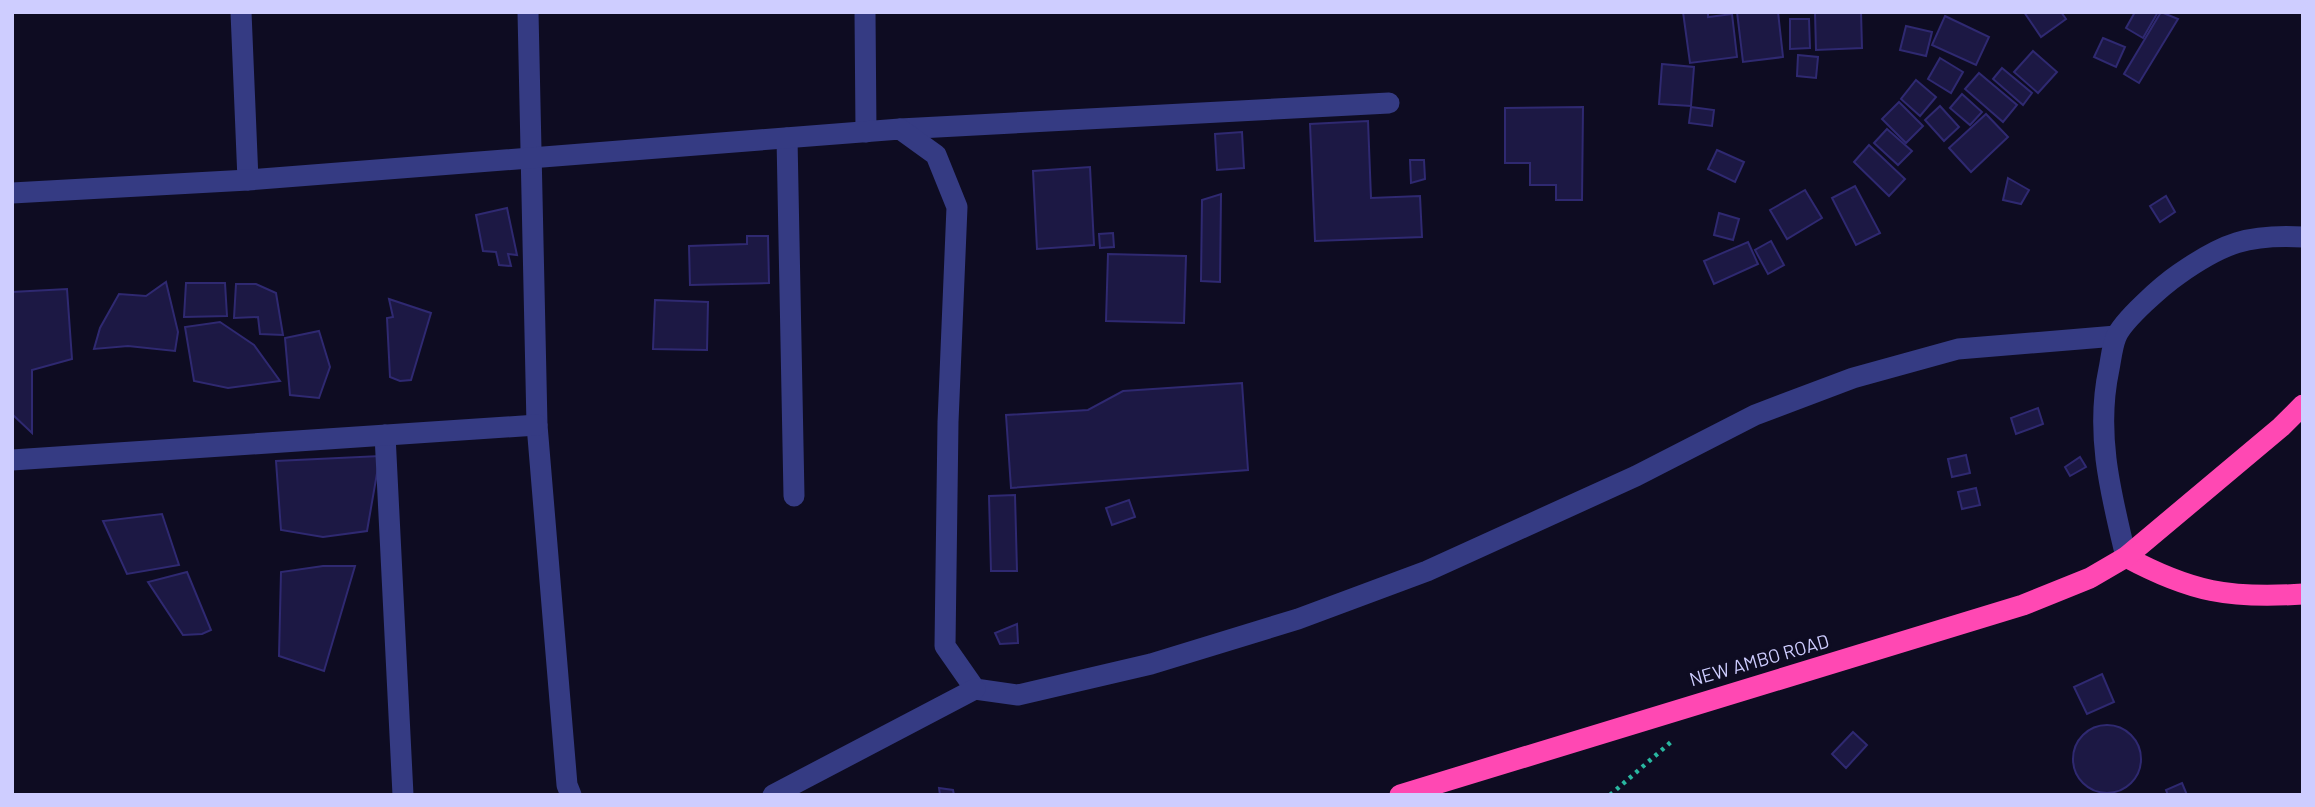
<svg xmlns="http://www.w3.org/2000/svg" width="2315" height="807" font-family="Barlow,sans-serif">
	<style>
		.building { fill: #1c1844; stroke: #2f2971; stroke-width: 2 }
		.lines { fill: none; stroke-linecap: round; stroke-linejoin: round }
		.path { stroke: #29b7a0; stroke-width: 4.5; stroke-dasharray: 3.5 5; stroke-linecap: butt }
		.street { stroke: #353b83; stroke-width: 21 }
		.highway { stroke: #ff48b3; stroke-width: 21 }
		.labels { text-anchor: middle; stroke-width: 6; stroke-linejoin: round; paint-order: stroke }
		.street-label { font-size: 19px; fill: #cecdff; stroke: #0e0c22 }
	</style>
	<rect width="100%" height="100%" fill="#0e0c22"/>
	<g class="building">
		<polygon points="1683,12 1708,12 1708,17 1732,14 1737,57 1690,63"/>
		<polygon points="1737,12 1778,12 1783,57 1743,62"/>
		<polygon points="1815,12 1861,12 1862,48 1816,50"/>
		<polygon points="2024,12 2061,12 2066,19 2041,37"/>
		<polygon points="2135,12 2158,12 2143,38 2126,28"/>
		<polygon points="2161,12 2178,19 2139,83 2124,74"/>
		<polygon points="1945,16 1989,37 1976,65 1932,45"/>
		<polygon points="1790,19 1809,19 1810,48 1790,49"/>
		<polygon points="1906,26 1932,32 1926,56 1900,50"/>
		<polygon points="2103,38 2125,47 2116,67 2094,57"/>
		<polygon points="2033,51 2057,72 2038,93 2014,72"/>
		<polygon points="1798,55 1818,57 1816,78 1797,76"/>
		<polygon points="1940,58 1963,72 1951,93 1928,79"/>
		<polygon points="1662,64 1694,67 1691,106 1659,104"/>
		<polygon points="2002,68 2032,93 2023,105 1993,79"/>
		<polygon points="1979,73 2017,105 2003,122 1965,89"/>
		<polygon points="1916,80 1936,97 1920,116 1901,99"/>
		<polygon points="1962,94 1982,112 1970,125 1950,108"/>
		<polygon points="1899,102 1923,126 1906,143 1882,119"/>
		<polygon points="1940,106 1959,127 1944,141 1925,120"/>
		<polygon points="1583,107 1582,200 1556,200 1556,185 1530,185 1530,163 1505,163 1505,108"/>
		<polygon points="1691,107 1714,110 1712,126 1689,123"/>
		<polygon points="1986,114 2008,137 1971,172 1949,148"/>
		<polygon points="1368,121 1371,198 1420,196 1422,237 1315,241 1310,124"/>
		<polygon points="1887,129 1912,151 1898,165 1874,143"/>
		<polygon points="1242,132 1244,168 1217,170 1215,134"/>
		<polygon points="1869,145 1905,179 1889,196 1854,162"/>
		<polygon points="1717,150 1744,162 1735,182 1708,169"/>
		<polygon points="1410,160 1424,160 1425,179 1411,183"/>
		<polygon points="1090,167 1094,245 1037,249 1033,171"/>
		<polygon points="2008,178 2029,190 2021,204 2003,200"/>
		<polygon points="1855,186 1880,233 1856,245 1832,198"/>
		<polygon points="1805,190 1822,218 1787,239 1770,210"/>
		<polygon points="1221,194 1220,282 1201,281 1202,200"/>
		<polygon points="2166,196 2175,212 2160,222 2150,206"/>
		<polygon points="507,208 517,255 508,254 511,266 499,265 496,252 483,251 476,215"/>
		<polygon points="1719,213 1739,219 1733,240 1714,235"/>
		<polygon points="1113,233 1114,247 1100,248 1099,234"/>
		<polygon points="747,236 768,236 769,283 690,285 689,246 747,244"/>
		<polygon points="1771,241 1784,265 1768,274 1755,250"/>
		<polygon points="1748,242 1758,264 1714,284 1704,261"/>
		<polygon points="1108,254 1186,256 1184,323 1106,321"/>
		<polygon points="166,282 178,332 175,351 128,346 94,349 100,328 119,294 146,296"/>
		<polygon points="186,283 225,283 227,316 184,317"/>
		<polygon points="236,284 256,284 276,293 283,335 260,334 258,317 234,318"/>
		<polygon points="67,289 72,359 32,370 32,433 12,414 12,292"/>
		<polygon points="389,299 431,313 411,380 400,381 390,377 387,318 393,317"/>
		<polygon points="655,300 708,302 707,350 653,349"/>
		<polygon points="220,322 254,345 280,381 228,388 194,381 185,327"/>
		<polygon points="319,331 330,367 319,398 290,395 285,338"/>
		<polygon points="1242,383 1248,470 1011,488 1006,415 1088,410 1123,391"/>
		<polygon points="2038,408 2043,424 2016,434 2011,418"/>
		<polygon points="1966,455 1970,473 1952,477 1948,459"/>
		<polygon points="380,456 367,531 323,537 281,530 276,461"/>
		<polygon points="2080,457 2086,467 2070,476 2065,467"/>
		<polygon points="1976,488 1980,505 1962,509 1958,492"/>
		<polygon points="1015,495 1017,571 991,571 989,496"/>
		<polygon points="1129,500 1135,517 1112,525 1106,508"/>
		<polygon points="162,514 179,565 127,574 103,521"/>
		<polygon points="323,566 355,566 324,671 279,656 281,572"/>
		<polygon points="187,572 211,630 202,634 183,635 148,582"/>
		<polygon points="1017,624 1018,643 1000,644 995,633"/>
		<polygon points="2102,674 2114,702 2087,714 2074,687"/>
		<circle cx="2107" cy="759" r="34"/>
		<polygon points="1853,732 1867,745 1846,768 1832,754"/>
		<polygon points="2182,783 2187,795 2168,795 2166,790"/>
		<polygon points="939,788 953,790 954,795 940,795"/>
	</g>
	<g class="lines">
		<polyline class="path" points="1610,795 1671,742"/>
		<g class="street">
			<polyline points="241,12 248,180"/>
			<polyline points="528,12 537,425 567,785 571,795"/>
			<polyline points="865,12 866,132"/>
			<polyline points="900,129 1389,103"/>
			<polyline points="787,138 794,496"/>
			<polyline points="12,193 248,180 900,129 936,155 957,207 948,422 945,646 975,689 1018,695 1151,664 1298,619 1427,571 1636,476 1755,415 1853,378 1958,349 2116,336"/>
			<polyline points="385,435 403,795"/>
			<polyline points="12,460 537,425"/>
			<path d="M2126 557C2111 494 2095 434 2109 369 2111 359 2112 347 2116 337 2123 320 2163 285 2179 274 2223 243 2248 234 2303 237"/>
			<polyline points="773,795 975,689"/>
		</g>
		<g class="highway">
			<path d="M2126 557C2191 592 2230 599 2303 594"/>
			<polyline points="1400,795 2023,605 2090,578 2126,557 2281,427 2303,405"/>
		</g>
	</g>
	<g class="labels">
		<g class="street-label">
			<text transform="translate(1759 660) rotate(-16)" y="7">NEW AMBO ROAD</text>
		</g>
	</g>
	<rect width="2315" height="807" fill="none" stroke="#cecdff" stroke-width="28"/>
</svg>
